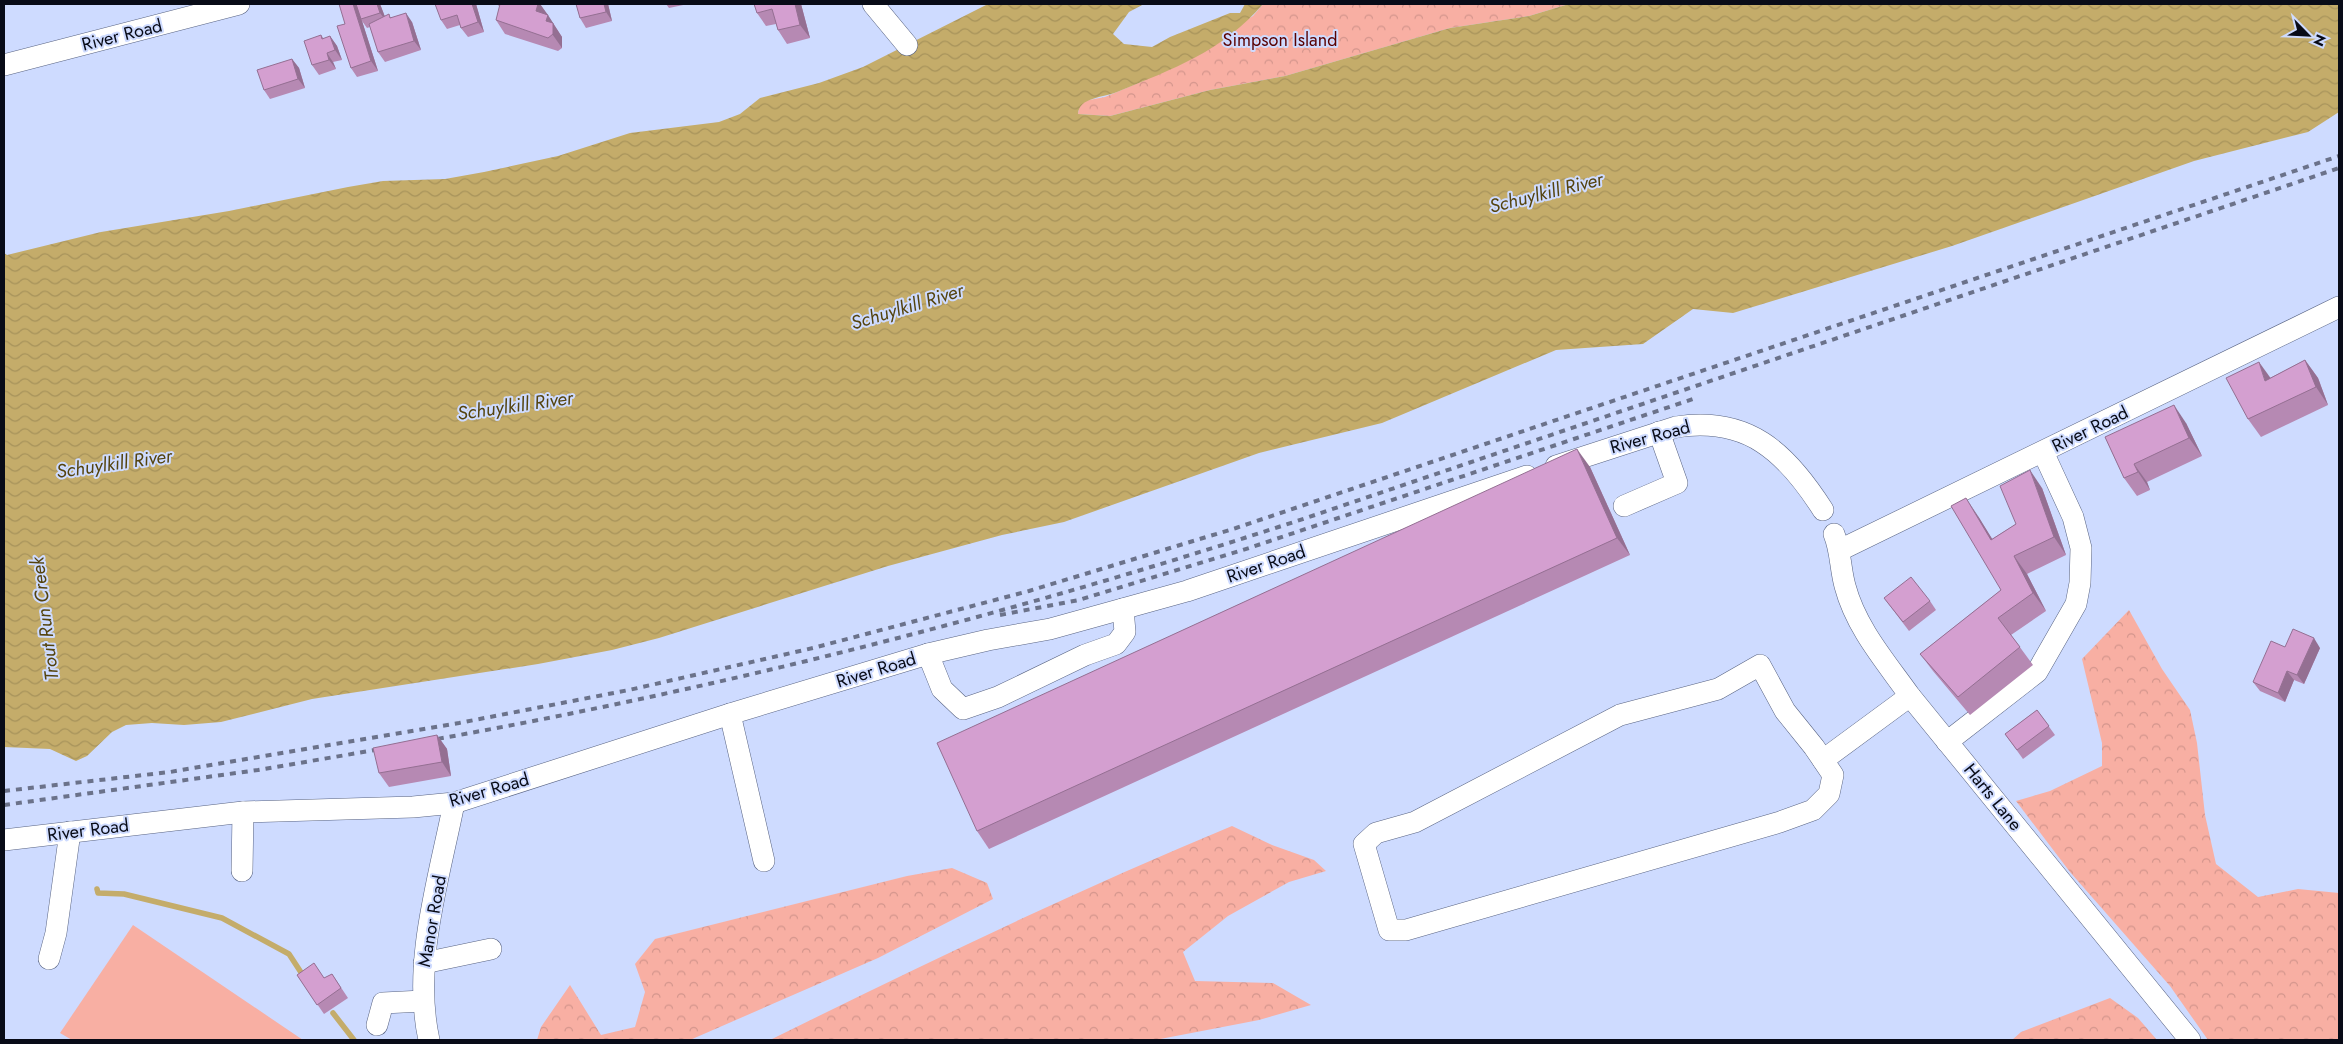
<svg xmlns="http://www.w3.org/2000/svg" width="2343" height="1044" font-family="Jost,sans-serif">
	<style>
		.grass { fill: #f8afa3 }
		.forest { fill: url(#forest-crowns) }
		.water { fill: url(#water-waves) }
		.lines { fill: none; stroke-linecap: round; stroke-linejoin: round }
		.stream { stroke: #c4ac6a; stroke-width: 5.5 }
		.minor-casing { stroke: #596483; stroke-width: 22 }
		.minor { stroke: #fff; stroke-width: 21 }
		.rail { stroke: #6b728a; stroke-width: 4; stroke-dasharray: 6 6; stroke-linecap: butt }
		.wall { fill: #b689b3 }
		.shaded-wall { fill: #946f92 }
		.building { fill: #d49fd0; stroke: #946f92 }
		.labels { text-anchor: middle; stroke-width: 4; stroke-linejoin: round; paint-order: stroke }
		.street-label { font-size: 18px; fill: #080b17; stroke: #cedbff }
		.park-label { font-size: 18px; fill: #590100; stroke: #cedbff }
		.water-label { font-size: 19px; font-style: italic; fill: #54430e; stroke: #cedbff }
	</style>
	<defs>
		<pattern id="forest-crowns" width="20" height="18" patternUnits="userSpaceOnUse" patternTransform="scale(1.25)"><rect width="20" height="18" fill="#f8afa3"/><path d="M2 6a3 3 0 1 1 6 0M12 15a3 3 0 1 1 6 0" fill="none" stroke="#d3958c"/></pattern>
		<pattern id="water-waves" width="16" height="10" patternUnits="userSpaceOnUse" patternTransform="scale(1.25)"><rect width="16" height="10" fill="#c4ac6a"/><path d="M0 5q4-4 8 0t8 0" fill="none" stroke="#a7935b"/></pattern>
	</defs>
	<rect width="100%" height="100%" fill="#cedbff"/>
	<polygon class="grass" points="133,925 303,1040 72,1040 60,1033"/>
	<g class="forest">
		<polygon points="1263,4 1569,4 1529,16 1450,28 1285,76 1210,90 1110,116 1078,114 1079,107 1084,101 1105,97 1143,81 1253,16"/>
		<polygon points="2129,610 2162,669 2190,710 2197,743 2205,815 2216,864 2258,897 2298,889 2339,893 2339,1040 2208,1040 2170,986 2070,872 2016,801 2050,791 2102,766 2102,743 2082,659"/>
		<path d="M1232 826 1272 845 1314 860 1326 871 1289 882 1228 916 1183 952 1195 981 1273 983 1311 1005 1259 1020 1155 1040H770C922 965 1075 891 1232 826Z"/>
		<polygon points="952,868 987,883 993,899 878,958 690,1040 537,1040 541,1027 570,985 601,1035 635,1027 645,992 635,964 655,939 907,876"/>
		<polygon points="2110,998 2138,1018 2157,1040 2012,1040 2021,1032"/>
	</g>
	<path class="water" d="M988 4H1144L1129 12 1113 34 1124 44 1152 47 1170 37 1230 13H1240L1245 4H1263C1223 51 1173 69 1117 92 1103 98 1079 97 1078 114L1110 116 1210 90 1285 76 1450 28 1529 16 1569 4H2339V112L2308 132 2194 161 1952 246 1779 299 1733 313 1693 309 1643 344 1556 350 1382 423 1259 453 1064 522 1002 535 888 566 659 638 612 650 538 664 312 699 221 722 184 725 152 723 126 725 112 732 87 756 76 761 50 749 4 747V253L7 255 101 232 229 211 348 187 383 181 445 179 484 172 558 156 630 133 719 122 740 114 760 98 819 83 863 67Z"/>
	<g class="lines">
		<g class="stream">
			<polyline points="97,889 98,893 124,894 222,918 289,954 304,977"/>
			<polyline points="333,1013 354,1040"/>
		</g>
		<defs>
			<g id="minor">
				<polyline points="873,4 907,45"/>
				<polyline points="4,65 239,4"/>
				<path d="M1556 466 1676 427C1748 416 1786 452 1823 510"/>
				<polyline points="1624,506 1677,483 1659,432"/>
				<path d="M1834 534C1841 551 1840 568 1845 586 1856 628 1886 662 1910 696L2190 1040"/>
				<polyline points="1840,550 2339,307"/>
				<polyline points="928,654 942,689 963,709 998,697 1085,655 1116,644 1125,632 1123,609"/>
				<polygon points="1760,665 1785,711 1814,747 1833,775 1829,794 1813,810 1780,822 1406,930 1389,930 1364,844 1376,833 1415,822 1620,715 1718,689"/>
				<polyline points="730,714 764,861"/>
				<polyline points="1947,742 2037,672 2076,604 2080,583 2081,548 2073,517 2043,452"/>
				<polyline points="1823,760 1910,696"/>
				<polyline points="4,840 243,812 413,807 454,803 730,714 928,654 988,640 1050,629 1187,591 1527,476"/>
				<polyline points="242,871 243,812"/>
				<polyline points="49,959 56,933 70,832"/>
				<polyline points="424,963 491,949"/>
				<polyline points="377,1025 383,1003 423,1001"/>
				<path d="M429 1040C412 963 439 879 454 803"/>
			</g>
		</defs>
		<use href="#minor" class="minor-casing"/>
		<use href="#minor" class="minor"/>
		<g class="rail">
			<polyline points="1000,615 1079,600 1249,548 1696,398"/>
			<path d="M426 741C725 688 1021 612 1309 517L2339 168"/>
			<polyline points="4,791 170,772 459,723 629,690 813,648 1029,591 1236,528 2339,156"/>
			<polyline points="4,805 258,770 387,748"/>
		</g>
	</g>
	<g class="wall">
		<polygon points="380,4 385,17 391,17 412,22 421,50 385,62 378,52 370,27 367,28 362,21 378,71 357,77 351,68 345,24 356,5"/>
		<polygon points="476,4 484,32 468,37 461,28 460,25 447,29 441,20"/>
		<polygon points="497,4 540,4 562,37 562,48 558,51 505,34 496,20 500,7"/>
		<polygon points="576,4 608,4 612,21 586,28 580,18"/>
		<polygon points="666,4 688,4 669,8"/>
		<polygon points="754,4 801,4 810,38 787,44 778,30 776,24 766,26 757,13"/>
		<polygon points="321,35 324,39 330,36 337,46 342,60 333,62 336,69 319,75 312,65"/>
		<polygon points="292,59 299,68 305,88 270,99 264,90"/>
		<polygon points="2305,360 2318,378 2328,405 2261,437 2248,419 2270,378"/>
		<polygon points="2186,423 2202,456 2147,482 2150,490 2137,496 2124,478 2105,437"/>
		<polygon points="1590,467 1630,555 989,849 977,831"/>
		<polygon points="2042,488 2066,555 2027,574 2046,611 2011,635 2033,665 1970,715 1933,671 1920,654 2001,590 1978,516 1992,539 2016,524"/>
		<polygon points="1884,598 1930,601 1936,610 1909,631"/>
		<polygon points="2285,647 2320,648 2304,684 2294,680 2285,702 2260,691 2253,682"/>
		<polygon points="2037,710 2055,735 2023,759 2005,734"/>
		<polygon points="437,735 447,749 451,776 389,787 379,773"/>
		<polygon points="332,974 348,998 324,1014 297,975 325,978"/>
	</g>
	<g class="shaded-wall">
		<polygon points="353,4 355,4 358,8 361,19 362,21 378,71 371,61"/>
		<polygon points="377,4 380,4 387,22 380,13"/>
		<polygon points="472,4 476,4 484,32 478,22"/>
		<polygon points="538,4 540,4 548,15 562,37 562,48 536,11"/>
		<polygon points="604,4 608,4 612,21 606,12"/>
		<polygon points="795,4 801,4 810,38 800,25"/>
		<polygon points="406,13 412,22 421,50 414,41"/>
		<polygon points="330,36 337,46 342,60 335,50"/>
		<polygon points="327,53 333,62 336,69 329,60"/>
		<polygon points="292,59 299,68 305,88 298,79"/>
		<polygon points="2305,360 2318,378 2328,405 2316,387"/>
		<polygon points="2259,362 2272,380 2265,381"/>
		<polygon points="2174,405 2186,423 2202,456 2189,438"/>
		<polygon points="1577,449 1590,467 1630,555 1617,538"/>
		<polygon points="2134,464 2147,482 2150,490 2138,472"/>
		<polygon points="2030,470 2042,488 2066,555 2054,537"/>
		<polygon points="1966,498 1978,516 2004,558 1991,540"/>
		<polygon points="2014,556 2027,574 2046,611 2033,593"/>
		<polygon points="2314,638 2320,648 2304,684 2297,675"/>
		<polygon points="2287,671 2294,680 2285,702 2278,693"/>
		<polygon points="437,735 447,749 451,776 442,762"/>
	</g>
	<g class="building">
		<polygon points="339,4 353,4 371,61 351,68 337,26 345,24"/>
		<polygon points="356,4 377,4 380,13 361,19"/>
		<polygon points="435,4 472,4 478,22 461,28 457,15 441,20"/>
		<polygon points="500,4 538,4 536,11 548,15 546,21 553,23 553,34 548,38 496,20"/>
		<polygon points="576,4 604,4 606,12 580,18"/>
		<polygon points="754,4 795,4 800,25 778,30 772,9 757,13"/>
		<polygon points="406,13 414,41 378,52 369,24 389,14 390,18"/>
		<polygon points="321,35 322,39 330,36 335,50 327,53 329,60 312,65 304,41"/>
		<polygon points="292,59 298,79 264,90 257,70"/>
		<polygon points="2305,360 2316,387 2248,419 2226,378 2259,362 2265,381"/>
		<polygon points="2174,405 2189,438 2134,464 2138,472 2124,478 2105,437"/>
		<polygon points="1577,449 1617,538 977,831 937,743"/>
		<polygon points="2030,470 2054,537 2014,556 2033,593 1998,618 2020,647 1958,697 1920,654 2001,590 1951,506 1966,498 1991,540 2016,524 2000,486"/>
		<polygon points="1911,577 1930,601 1903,622 1884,598"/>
		<polygon points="2293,629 2314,638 2297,675 2287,671 2278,693 2253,682 2271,641 2285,647"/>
		<polygon points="2037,710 2049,726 2017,750 2005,734"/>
		<polygon points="437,735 442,762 379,773 373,748"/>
		<polygon points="314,963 324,978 332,974 341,988 317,1005 297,975"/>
	</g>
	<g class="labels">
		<g class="street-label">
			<text transform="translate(122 35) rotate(-14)" y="6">River Road</text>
			<text transform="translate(2090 429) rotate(-26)" y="6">River Road</text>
			<text transform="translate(1650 437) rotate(-15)" y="6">River Road</text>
			<text transform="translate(1266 564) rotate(-19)" y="6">River Road</text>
			<text transform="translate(876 670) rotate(-17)" y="6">River Road</text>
			<text transform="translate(489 790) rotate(-16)" y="6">River Road</text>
			<text transform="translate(1993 797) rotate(51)" y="6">Harts Lane</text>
			<text transform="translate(88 830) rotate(-7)" y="6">River Road</text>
			<text transform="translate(432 921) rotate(-80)" y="6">Manor Road</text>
		</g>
		<g class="park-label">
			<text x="1280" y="46">Simpson Island</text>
		</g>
		<g class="water-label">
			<text transform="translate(1546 192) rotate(-14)" y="7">Schuylkill River</text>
			<text transform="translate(907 306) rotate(-17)" y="7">Schuylkill River</text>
			<text transform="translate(515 405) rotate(-8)" y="7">Schuylkill River</text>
			<text transform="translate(114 463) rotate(-8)" y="7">Schuylkill River</text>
			<text transform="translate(44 619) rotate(-97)" y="7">Trout Run Creek</text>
		</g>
	</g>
	<rect width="2343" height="1044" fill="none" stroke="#080b17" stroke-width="10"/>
	<g transform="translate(2308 35) rotate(114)" stroke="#cedbff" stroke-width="4" paint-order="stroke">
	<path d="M0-4L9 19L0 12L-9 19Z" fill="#080b17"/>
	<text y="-8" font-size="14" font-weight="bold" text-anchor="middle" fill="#080b17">N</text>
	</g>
</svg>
